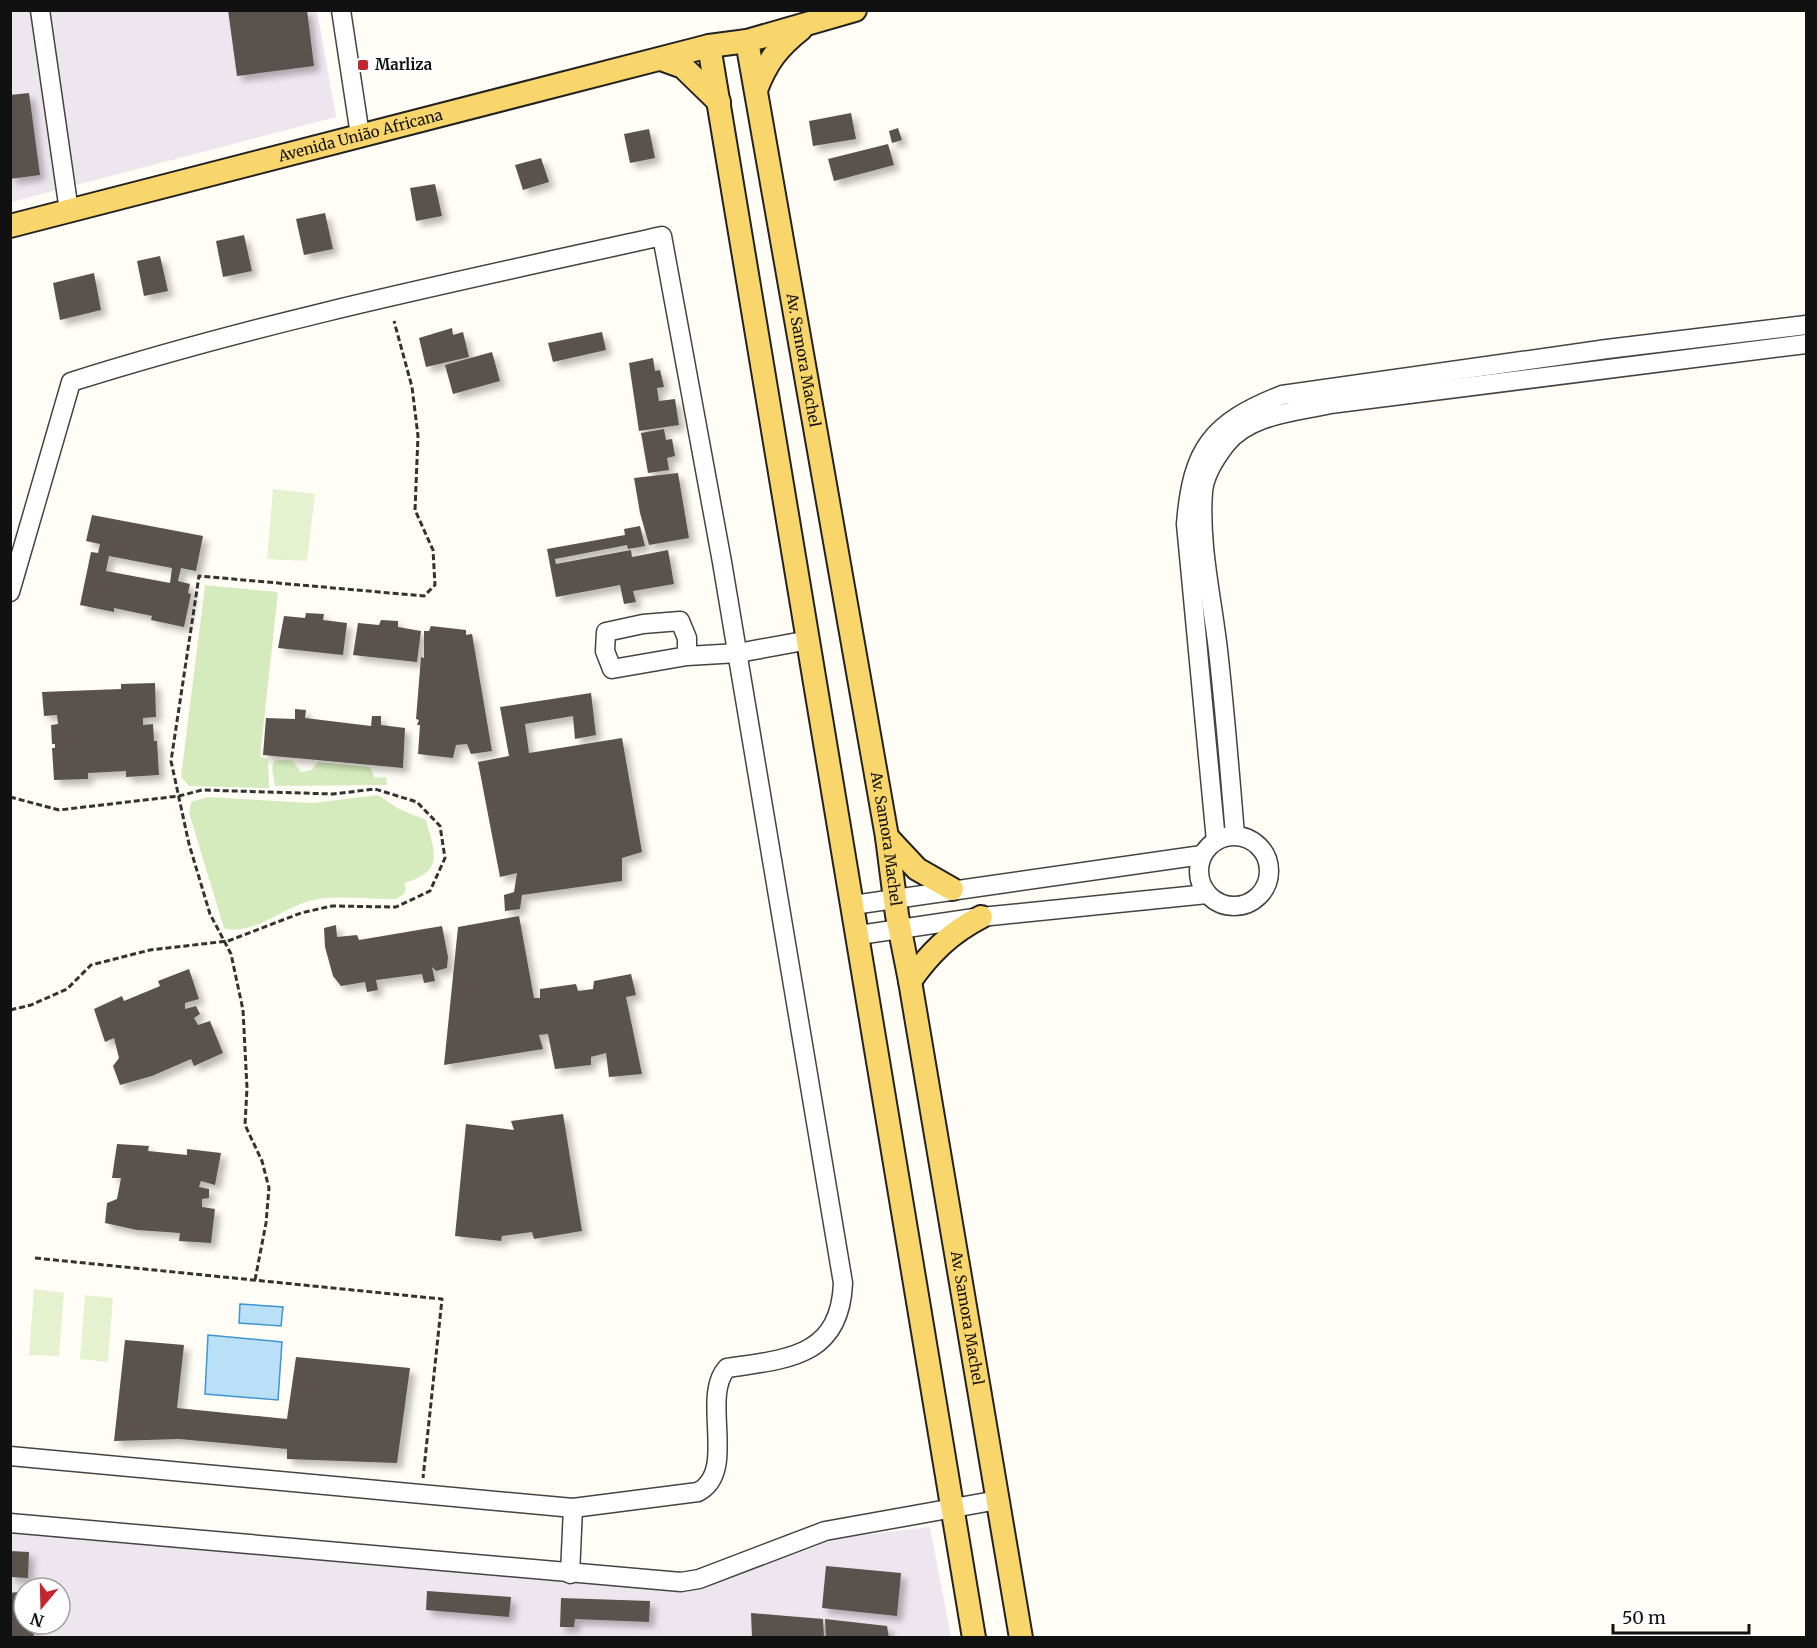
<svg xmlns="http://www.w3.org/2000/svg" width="1817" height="1648" font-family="Merriweather,serif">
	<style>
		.industrial { fill: #eee6ef; fill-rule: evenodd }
		.green { fill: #d5ebbd }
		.pitch { fill: #e6f2cf }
		.water { fill: #b9e0f7; stroke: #3f96cf; stroke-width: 1.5 }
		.building { fill: #5a524d; fill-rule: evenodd; filter: url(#shadow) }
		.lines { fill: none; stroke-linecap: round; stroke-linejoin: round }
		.minor-casing { stroke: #444; stroke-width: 21 }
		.major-casing { stroke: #222; stroke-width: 26 }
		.path { stroke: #333; stroke-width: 3; stroke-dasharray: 6 3; stroke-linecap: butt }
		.minor { stroke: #fff; stroke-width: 18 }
		.major { stroke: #f9d66b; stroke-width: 22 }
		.poi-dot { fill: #c4262e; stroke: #fff; stroke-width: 2 }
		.labels { text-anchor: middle; stroke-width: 6; stroke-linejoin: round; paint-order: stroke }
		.poi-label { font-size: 15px; font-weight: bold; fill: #111; stroke: #fff; text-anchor: start }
		.street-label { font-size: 15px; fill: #111; stroke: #fff }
	</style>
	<defs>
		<filter id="shadow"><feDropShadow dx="5.5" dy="5.5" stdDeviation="3" flood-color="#0004"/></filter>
	</defs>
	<rect width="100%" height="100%" fill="#fffdf5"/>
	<g class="industrial">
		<polygon points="11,11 317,11 336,117 11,202"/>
		<path d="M930 1527 951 1637H11L10 1533 687 1592 806 1542ZM24 1588H60V1624H24Z"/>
	</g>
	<g class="green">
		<polygon points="205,585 278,592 260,757 268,759 269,788 189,786 181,777"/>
		<polygon points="284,760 293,761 301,772 312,770 318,762 370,767 375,778 386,777 387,785 275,786 272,768 274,761"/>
		<path d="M378 795 399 809 426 820C434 851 446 871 404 883L406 889 404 894 396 899C366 900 332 893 303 903 280 911 249 936 224 928L189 813 191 802 208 797 312 803Z"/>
	</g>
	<g class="pitch">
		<polygon points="273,489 315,494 307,561 267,559"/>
		<polygon points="34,1289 64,1293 59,1356 29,1355"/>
		<polygon points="85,1295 113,1298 108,1362 80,1359"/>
	</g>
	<g class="water">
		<polygon points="240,1304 283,1307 281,1326 239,1323"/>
		<polygon points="208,1335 282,1342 278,1400 205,1394"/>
	</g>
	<g class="building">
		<polygon points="228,10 307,10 314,66 237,76"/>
		<polygon points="29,93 40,175 10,179 10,95"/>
		<polygon points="851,113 856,139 813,146 809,121"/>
		<polygon points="898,128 902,140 892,143 889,131"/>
		<polygon points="649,129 655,158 630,163 624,134"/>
		<polygon points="888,144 894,165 834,181 828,159"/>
		<polygon points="541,158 549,182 523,190 515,165"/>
		<polygon points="435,184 442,216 416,221 410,188"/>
		<polygon points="325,213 333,249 304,255 296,219"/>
		<polygon points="244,235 252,271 223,277 216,241"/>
		<polygon points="160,256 168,291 144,296 137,261"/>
		<polygon points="94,273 101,310 60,320 53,283"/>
		<polygon points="452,328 453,335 463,332 469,357 426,367 419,338"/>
		<polygon points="602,332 606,350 553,362 548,343"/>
		<polygon points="492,352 500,381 453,394 445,365"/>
		<polygon points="653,358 655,371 660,370 664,387 657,388 659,401 675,399 679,425 639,431 629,363"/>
		<polygon points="664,429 666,440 672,439 675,456 667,458 669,470 648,473 641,433"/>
		<polygon points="678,473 689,538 649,545 640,513 634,478"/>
		<path d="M92 515 203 536 196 571 181 568 178 581 190 584 188 593 191 594 184 627 151 620 152 616 114 608V612L80 605 91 552 98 553 100 544 86 541ZM109 556 172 568 170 583 106 571Z"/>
		<polygon points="640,526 645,546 628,549 627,545 555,559 556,564 631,550 632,557 668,550 674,584 633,591 636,602 624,604 620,585 556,597 547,549 625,535 624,529"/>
		<polygon points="306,613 324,614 323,620 347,623 343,655 278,648 284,616 305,618"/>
		<polygon points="381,620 398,621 398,627 421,631 417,662 353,655 358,623 379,625"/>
		<polygon points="431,626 466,630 466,635 472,634 492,751 471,754 467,744 456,745 453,758 418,754 420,725 417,725 419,720 416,719 421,657 424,658 424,631 429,631"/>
		<polygon points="155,683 156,717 143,718 143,725 153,724 154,741 157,741 159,775 126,777 126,771 88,773 88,779 54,780 52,748 55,748 55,744 52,744 51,725 58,724 57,715 44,716 42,692 121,689 121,684"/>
		<polygon points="591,693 596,735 575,739 573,716 525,724 529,753 622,738 642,852 622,858 622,881 522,895 520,909 505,911 504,895 514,892 517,873 500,877 478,762 509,756 500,707"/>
		<polygon points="295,709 306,710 305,718 371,726 372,716 381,716 381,725 405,728 403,768 263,755 266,718 295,719"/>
		<polygon points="519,916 534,998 540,998 540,989 576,984 578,991 593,989 594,981 631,974 636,995 626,997 642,1074 609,1077 606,1053 591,1057 591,1065 555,1069 548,1034 539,1035 543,1049 444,1065 458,927"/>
		<polygon points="336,925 337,937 357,935 359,940 442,926 448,957 447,968 436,971 432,967 435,981 424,983 422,974 376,980 378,990 367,992 365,982 341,986 333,976 325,947 324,928"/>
		<polygon points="189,969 199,999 185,1003 185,1009 196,1006 200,1014 194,1018 198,1025 210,1021 223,1053 194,1066 191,1059 152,1076 120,1085 113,1066 119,1058 114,1038 105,1042 94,1009 122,996 124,1001 160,986 158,981"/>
		<polygon points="563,1114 582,1231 534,1239 532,1232 502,1236 501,1241 455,1236 466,1124 514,1130 511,1121"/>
		<polygon points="117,1144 149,1146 148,1151 187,1155 187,1149 221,1153 215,1185 201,1181 199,1187 209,1189 209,1198 202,1199 202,1207 215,1209 211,1243 179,1241 180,1233 137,1230 105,1223 107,1203 117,1199 121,1178 112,1178"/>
		<polygon points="125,1340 184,1345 177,1408 287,1419 296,1357 410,1368 397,1463 287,1459 287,1449 179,1439 114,1441"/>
		<polygon points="10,1551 29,1552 28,1578 10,1577"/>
		<polygon points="826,1566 901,1573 897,1616 822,1608"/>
		<polygon points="24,1591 24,1624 32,1624 34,1638 10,1638 10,1593"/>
		<polygon points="427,1591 511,1597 509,1617 426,1610"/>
		<polygon points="561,1598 650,1601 649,1622 575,1619 574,1627 560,1627"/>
		<polygon points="751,1613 823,1619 824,1638 752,1638"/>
		<polygon points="825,1619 887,1626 889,1638 826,1638"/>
	</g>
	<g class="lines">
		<defs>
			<g id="minor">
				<polyline points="40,10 69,211"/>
				<polyline points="341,10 360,135"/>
				<path d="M10 592 71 382C264 321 464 280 662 236L722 562 843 1283C840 1357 788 1359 727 1368 700 1397 738 1472 698 1492L573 1508 10 1456"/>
				<polyline points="687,656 687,638 680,621 643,624 606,632 605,651 612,669 687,656 738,653 809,640"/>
				<path d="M1235 835C1230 774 1225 712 1218 650 1212 598 1199 544 1203 492 1204 475 1216 457 1226 444 1250 414 1296 412 1330 404L1806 344"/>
				<circle cx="1234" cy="871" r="35"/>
				<path d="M1216 841 1186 524C1192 449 1211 423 1282 395L1607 349 1806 325"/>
				<polyline points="853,905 1202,855"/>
				<polyline points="859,935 981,917 1207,894"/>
				<polyline points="10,1523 681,1582 699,1579 825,1531 998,1500"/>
				<polyline points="570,1574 573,1508"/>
			</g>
			<g id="major">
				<path id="s1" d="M747 41 887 837 897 915 910 981 1021 1638"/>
				<polyline points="709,46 974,1638"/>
				<polyline points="661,59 683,67 719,102"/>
				<path d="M756 90C766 63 778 47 801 29"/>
				<path id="s2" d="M10 226 709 46 747 41 855 10"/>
				<polyline points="887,837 917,869 952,889"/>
				<path d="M910 981C930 953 950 933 981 917"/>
			</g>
		</defs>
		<use href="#minor" class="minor-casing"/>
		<use href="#major" class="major-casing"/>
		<g class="path">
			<polyline points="10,797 59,810 179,796 202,790 333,794 375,789 417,802 440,826 445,858 430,891 396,907 332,906 301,913 228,941 150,950 91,965 67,989 31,1005 10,1010"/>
			<polyline points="35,1258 442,1299 423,1478"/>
			<polyline points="255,1280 266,1223 269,1188 262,1161 245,1125 247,1088 243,1010 231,954 210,914 189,844 171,761 199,576 424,596 435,585 433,550 415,510 418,436 412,387 394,321"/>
		</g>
		<use href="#minor" class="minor"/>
		<use href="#major" class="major"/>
	</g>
	<rect class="poi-dot" x="357" y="59" width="12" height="12" rx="3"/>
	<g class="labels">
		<g class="poi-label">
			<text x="375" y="70">Marliza</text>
		</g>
		<g class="street-label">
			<text dy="5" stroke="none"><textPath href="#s2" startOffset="362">Avenida União Africana</textPath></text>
			<text dy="5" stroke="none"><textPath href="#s1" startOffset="324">Av. Samora Machel</textPath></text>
			<text dy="5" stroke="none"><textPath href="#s1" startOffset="810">Av. Samora Machel</textPath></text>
			<text dy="5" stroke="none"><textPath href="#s1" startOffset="1296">Av. Samora Machel</textPath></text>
		</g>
	</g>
	<rect width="1817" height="1648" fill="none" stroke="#111111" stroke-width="24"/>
	<g transform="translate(42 1606) rotate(199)"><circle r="28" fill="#ffffff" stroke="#a0a0a0" stroke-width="1.5"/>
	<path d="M0-4.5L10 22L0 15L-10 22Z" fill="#c4262e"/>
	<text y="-9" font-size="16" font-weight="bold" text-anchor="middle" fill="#111111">N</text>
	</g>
	<path d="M1613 1624v9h136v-9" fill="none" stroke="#111111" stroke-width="3"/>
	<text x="1622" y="1624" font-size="18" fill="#111111" stroke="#ffffff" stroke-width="4.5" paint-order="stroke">50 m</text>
</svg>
